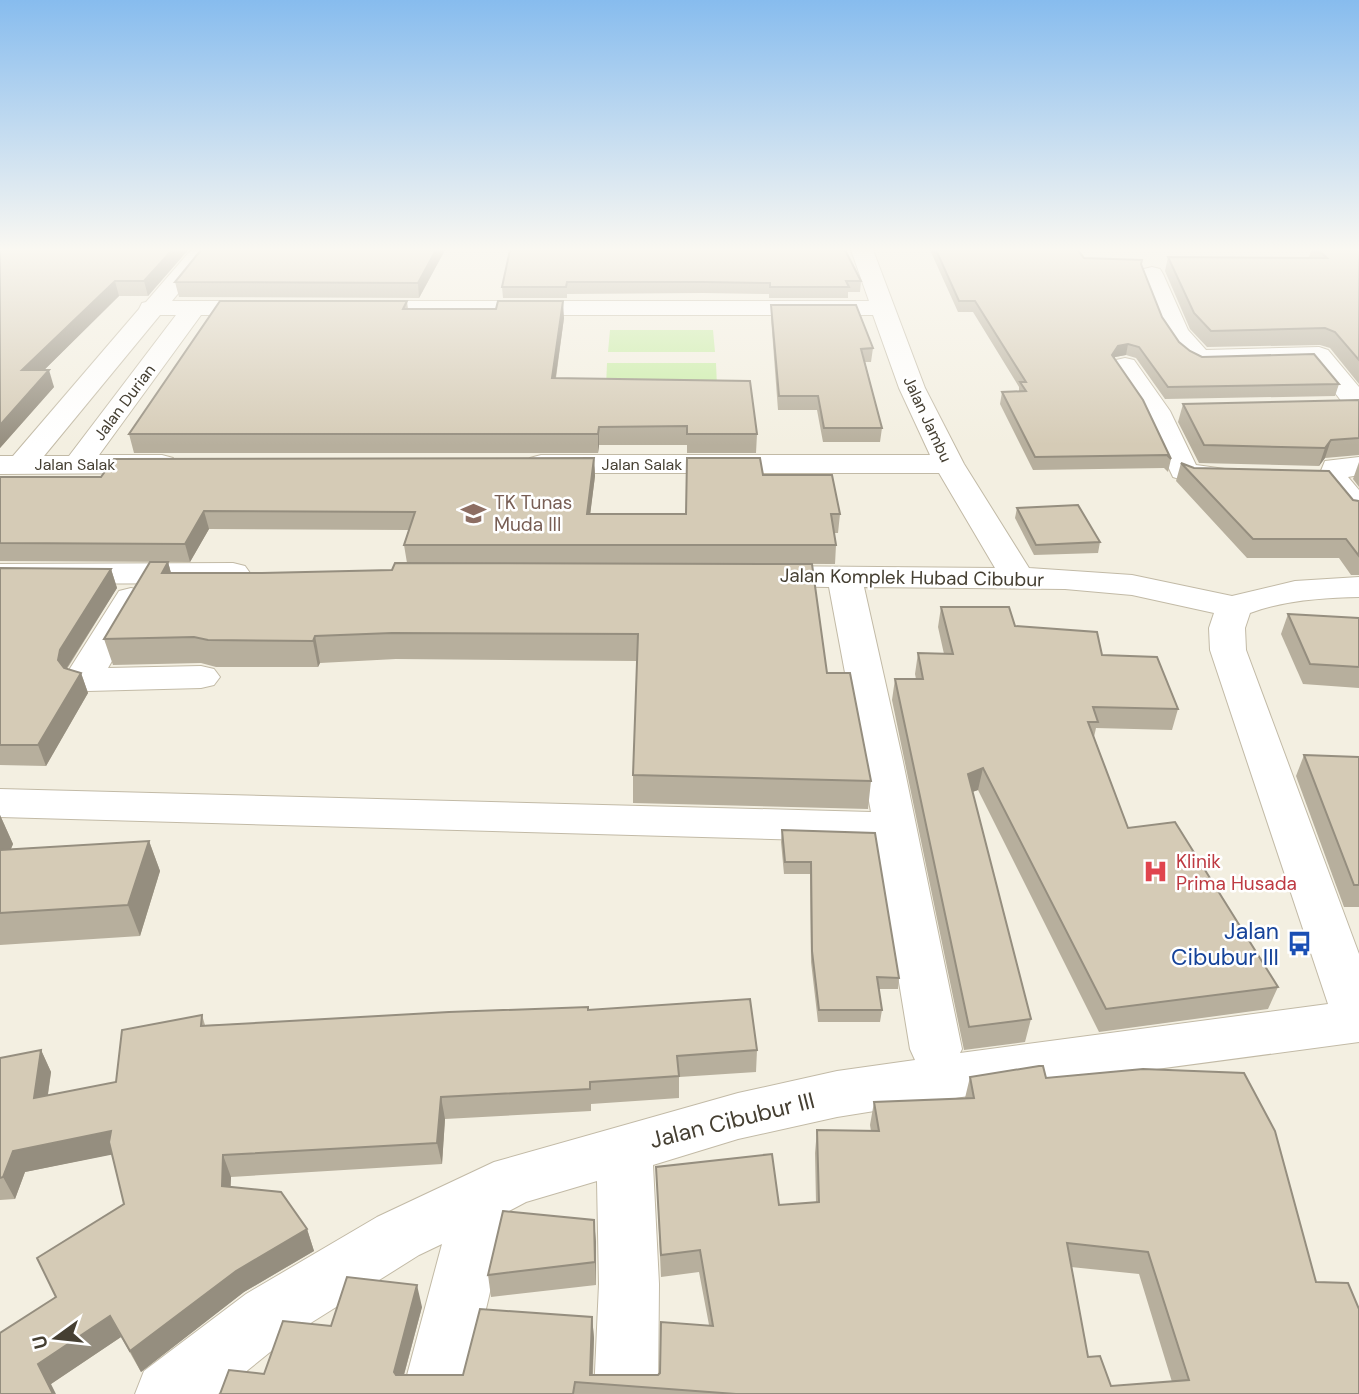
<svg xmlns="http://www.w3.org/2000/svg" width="1359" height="1394" font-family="'DM Sans',sans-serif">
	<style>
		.green { fill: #c8eda5 }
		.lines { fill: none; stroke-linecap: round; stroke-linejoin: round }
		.minor-casing { stroke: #c2baa6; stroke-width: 2 }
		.minor { fill: #fff; fill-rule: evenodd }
		.wall { fill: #b7af9d; fill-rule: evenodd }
		.shaded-wall { fill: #958e7f }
		.building { fill: #d5cbb6; stroke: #958e7f; stroke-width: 2; fill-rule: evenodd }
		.labels { text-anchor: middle; stroke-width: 5; stroke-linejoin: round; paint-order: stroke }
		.far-street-label { font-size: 16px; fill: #453f32; stroke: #fff }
		.education-label { font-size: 19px; fill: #785e54; stroke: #fff; text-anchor: start }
		.street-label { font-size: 19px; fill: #453f32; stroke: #fff }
		.health-label { font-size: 19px; fill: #be3a42; stroke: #fff; text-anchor: start }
		.near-transit-label { font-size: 23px; fill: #164399; stroke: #fff; text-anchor: end }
		.near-street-label { font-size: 23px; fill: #453f32; stroke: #fff }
	</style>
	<rect width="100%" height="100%" fill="#f3efe1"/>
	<g class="green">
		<polygon points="610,330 713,330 715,352 608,352"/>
		<polygon points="607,363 716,363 717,387 606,388"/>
	</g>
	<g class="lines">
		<defs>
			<g id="minor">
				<path d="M191 250H213L172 301H267L275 303 279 308 275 313 267 315H201L99 455H162L173 458 177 464 173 470 162 473 0 474V456H13L139 309 142 303 146 302ZM160 315H176L69 456H44Z"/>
				<path d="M851 250H873L925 388 964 464 1029 568 1132 575 1232 596 1295 581 1359 577V597C1322 598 1285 600 1250 613L1245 628 1246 650 1359 954V1042L1037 1085 837 1117 738 1139 653 1165 659 1284 658 1394H594L599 1284 597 1181 526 1202 509 1211 466 1394H402L442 1244 419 1255 290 1336 218 1394H135L144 1371 246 1294 377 1217 494 1162 738 1093 837 1071 915 1060 910 1049 876 842 0 817V789L871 812 829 587 763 586 751 583 746 576 751 569 763 566 995 568 939 473H541L530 470 526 464 530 458 541 455H930L899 388 873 315H355L347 313 343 308 347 303 355 301H869ZM864 587 1065 589 1132 595 1214 613 1209 628 1210 650 1328 1004 960 1053 962 1049 902 757Z"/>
				<path d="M1152 267 1160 269 1163 274 1188 330 1206 350 1319 347 1328 350 1359 387V413L1349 411 1312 363 1199 366C1167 358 1151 302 1141 274L1144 269Z"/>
				<polygon points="1125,358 1134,360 1170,411 1196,465 1239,471 1243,477 1239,483 1201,486 1173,477 1142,411 1112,366 1116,360"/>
				<polygon points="1359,457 1359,475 1348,477 1359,490 1359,519 1348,517 1318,478 1325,461"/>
				<polygon points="233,563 245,566 250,573 245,580 233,583 0,584 0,564"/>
				<polygon points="131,588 143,591 148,598 108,668 201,666 214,669 220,677 214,685 201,688 88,691 75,688 69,680 69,670 119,591"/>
			</g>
		</defs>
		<use href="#minor" class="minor-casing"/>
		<use href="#minor" class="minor"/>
	</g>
	<g class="wall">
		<polygon points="0,250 188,250 148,296 119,296 44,370 54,387 0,448"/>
		<polygon points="445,250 419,298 179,297 175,282"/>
		<polygon points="510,250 849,250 845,251 861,281 860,292 848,292 848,298 769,298 769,294 703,293 567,294 567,298 503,298 502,287"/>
		<polygon points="915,250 1078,250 1084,258 1141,265 1162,317 1179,342 1190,351 1202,357 1339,384 1335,396 1165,399 1136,358 1126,355 1115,357 1115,359 1171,459 1168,472 1164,468 1033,470 1000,404 1002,392 1019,392 1019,387 973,312 958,312 930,250"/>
		<polygon points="1311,250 1359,250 1359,384 1330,348 1320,345 1207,347 1190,329 1165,271 1168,257 1309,257"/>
		<polygon points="407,301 408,309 564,318 556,378 757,434 756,453 687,453 687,445 599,445 598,453 134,453 129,434"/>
		<polygon points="771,305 873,348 871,362 865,362 882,428 880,442 823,442 817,410 778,410 771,318"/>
		<polygon points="1359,400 1359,455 1325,458 1319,466 1199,463 1178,422 1183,404"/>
		<polygon points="594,458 595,476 590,514 686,514 763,475 840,514 838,533 834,533 836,545 835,564 612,563 827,673 871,781 868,809 633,803 633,775 637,661 396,659 320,663 318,667 216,667 201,663 113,665 104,639 168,562 171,573 262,573 392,570 407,563 404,545 409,530 209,529 190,562 0,561 0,477 101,477"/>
		<polygon points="1359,462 1359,487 1353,479"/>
		<polygon points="1181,463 1194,468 1359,501 1359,575 1351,575 1339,558 1247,558 1176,481"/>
		<polygon points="1017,508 1100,542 1098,553 1034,555 1015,518"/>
		<polygon points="0,568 111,569 117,588 67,669 81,673 88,693 46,766 0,765"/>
		<polygon points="941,607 1015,626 1102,655 1178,709 1172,730 1096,728 1094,737 1128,828 1278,987 1268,1009 1099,1032 978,790 972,792 1031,1019 1025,1042 964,1050 892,700 895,679 916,679 915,674 918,653 944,654 938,627"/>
		<polygon points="1288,614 1359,618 1359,688 1303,684 1281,634"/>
		<polygon points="1304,755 1359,757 1359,907 1344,907 1296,776"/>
		<polygon points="0,815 13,844 11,849 149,841 160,871 140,936 0,945"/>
		<polygon points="782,830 875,833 899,978 898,989 879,989 882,1010 880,1022 818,1022 811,962 810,874 784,874 781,842"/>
		<polygon points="588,1010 757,1050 756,1072 679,1077 679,1098 591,1104 591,1111 445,1119 442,1164 231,1177 230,1187 307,1229 314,1251 244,1292 141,1372 121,1337 51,1384 0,1394 56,1297 124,1204 112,1154 25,1172 15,1199 0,1200 0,1058 41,1050 51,1072 48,1095 116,1082 202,1015 205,1025"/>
		<path d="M970 1077 1046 1078 1316 1282 1359 1394H220L264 1374 331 1326 422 1307 404 1375H463L592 1317 594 1338 593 1375H658L709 1325 699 1272 661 1277 656 1167 779 1205 816 1203 815 1153 817 1130 871 1131 870 1125 874 1102 965 1098ZM1071 1267 1139 1274 1172 1382 1111 1386 1088 1357Z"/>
		<polygon points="596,1242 596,1285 491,1297 488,1275"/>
	</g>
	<g class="shaded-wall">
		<polygon points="172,250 188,250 148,296 144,281"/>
		<polygon points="436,250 445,250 419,298 418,283"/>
		<polygon points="115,281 119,296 27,387 22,370"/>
		<polygon points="563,301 564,318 553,396 552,378"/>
		<polygon points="1128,344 1126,355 1115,357 1110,367 1112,355 1118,346"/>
		<polygon points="49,370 54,387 0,448 0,425"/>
		<polygon points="599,427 599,445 598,453 598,434"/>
		<polygon points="1331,440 1325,458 1319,466 1325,448"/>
		<polygon points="594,458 595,476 588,532 587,514"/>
		<polygon points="204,511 209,529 190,562 185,544"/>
		<polygon points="168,562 175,588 162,573"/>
		<polygon points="111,569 117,588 66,669 65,680 58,660 60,650"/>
		<polygon points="315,636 320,663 318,667 313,641"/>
		<polygon points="81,673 88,693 46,766 38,745"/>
		<polygon points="983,768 978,790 964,795 968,774"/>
		<polygon points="0,815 13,844 0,874"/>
		<polygon points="149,841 160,871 140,936 128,905"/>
		<polygon points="41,1050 51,1072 44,1120 34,1098"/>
		<polygon points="441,1097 445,1119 442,1164 437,1143"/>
		<polygon points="111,1131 120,1153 25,1172 15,1199 3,1177 13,1151"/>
		<polygon points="223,1155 231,1177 230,1208 222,1186"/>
		<polygon points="594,1220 596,1242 596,1285 595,1262"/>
		<polygon points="307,1229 314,1251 244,1292 141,1372 130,1351 236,1271"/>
		<polygon points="417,1285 422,1307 399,1393 394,1372"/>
		<polygon points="110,1316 121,1337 51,1384 56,1394 53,1394 38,1364"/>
		<polygon points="592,1317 594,1338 592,1383 590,1375"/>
	</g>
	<g class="building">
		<polygon points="0,250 172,250 144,281 115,281 22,370 49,370 0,425"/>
		<polygon points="201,250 436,250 418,283 175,282"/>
		<polygon points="510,250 845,250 861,281 846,281 849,287 770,287 770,283 703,282 567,282 566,287 502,287"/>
		<polygon points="936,250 1078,250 1084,258 1142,260 1141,264 1162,317 1179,342 1190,351 1202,357 1314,354 1339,384 1168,387 1139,347 1128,344 1118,346 1112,355 1143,400 1171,459 1167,455 1035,457 1002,392 1026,391 1020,382 1026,382 975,301 959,301"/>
		<polygon points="1318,250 1359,250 1359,360 1335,332 1325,328 1211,331 1194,313 1168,257 1327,258"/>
		<polygon points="220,301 407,301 403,309 496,309 498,301 563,301 552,378 750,381 757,434 687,434 687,426 599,427 598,434 129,434"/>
		<polygon points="771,305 856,305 873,348 861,349 882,428 824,428 818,396 779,396"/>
		<polygon points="1359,400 1359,438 1331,440 1325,448 1204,445 1183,404"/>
		<polygon points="594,458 587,514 686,514 687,458 760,458 763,475 832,475 840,514 831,514 836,545 404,545 415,512 204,511 185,544 0,543 0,477 101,477 114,459"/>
		<polygon points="1181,463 1194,468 1329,471 1353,500 1359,501 1359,556 1346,539 1253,539"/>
		<polygon points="1078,505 1100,542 1036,545 1017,508"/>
		<polygon points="150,562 168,562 162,573 262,573 392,570 395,563 812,564 827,673 850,673 871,781 633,775 638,634 392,633 315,636 313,641 208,640 194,637 104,639"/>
		<polygon points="0,568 111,569 60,650 58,660 64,668 81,673 38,745 0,745"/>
		<polygon points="941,607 1009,607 1015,626 1097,632 1102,655 1157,657 1178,709 1093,707 1098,722 1088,722 1128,828 1175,822 1278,987 1106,1009 983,768 968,774 1031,1019 969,1027 895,679 923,679 918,653 953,654"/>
		<polygon points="1288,614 1359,618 1359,667 1310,664"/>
		<polygon points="1304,755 1359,757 1359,885 1354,885"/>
		<polygon points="782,830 875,833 899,978 877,977 882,1010 819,1010 812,951 811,862 785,862"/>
		<polygon points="149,841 128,905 0,913 0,850"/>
		<polygon points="750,999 757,1050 677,1056 679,1076 590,1082 590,1089 441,1097 437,1143 223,1155 222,1186 281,1192 307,1229 236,1271 130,1351 110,1316 38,1364 53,1394 0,1394 0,1333 56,1297 37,1258 124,1204 109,1142 111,1131 13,1151 3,1177 0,1178 0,1058 41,1050 34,1098 116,1082 122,1030 202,1015 201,1026 449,1012 588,1007 588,1010"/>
		<path d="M1039 1066H1043L1046 1078 1143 1069 1244 1073 1275 1131 1316 1282 1348 1283 1359 1309V1394H736L575 1382 573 1394H220L229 1370 264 1374 283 1321 331 1326 347 1277 417 1285 394 1372 396 1375H463L480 1309 592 1317 590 1375H658L660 1373 661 1322 713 1326 700 1250 661 1255 656 1167 772 1154 779 1205 819 1202 817 1130 879 1131 874 1102 974 1098 970 1077ZM1067 1243 1148 1252 1189 1380 1111 1386 1100 1356 1088 1357Z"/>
		<polygon points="503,1211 594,1220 595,1262 488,1275"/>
	</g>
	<linearGradient id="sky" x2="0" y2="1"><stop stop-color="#87bcee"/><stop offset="0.56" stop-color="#faf8f2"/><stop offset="1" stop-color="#faf8f2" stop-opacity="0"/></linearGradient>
	<rect width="1359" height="445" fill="url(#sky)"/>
	<defs>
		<symbol id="school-bare" viewBox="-9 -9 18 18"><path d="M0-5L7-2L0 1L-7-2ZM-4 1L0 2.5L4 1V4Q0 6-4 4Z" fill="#8d6e63" stroke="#fff" stroke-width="2.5" paint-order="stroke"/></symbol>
		<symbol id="hospital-bare" viewBox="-9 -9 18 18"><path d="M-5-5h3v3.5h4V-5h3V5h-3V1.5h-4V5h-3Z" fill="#e0444e" stroke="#fff" stroke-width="2.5" paint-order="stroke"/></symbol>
		<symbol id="bus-bare" viewBox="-9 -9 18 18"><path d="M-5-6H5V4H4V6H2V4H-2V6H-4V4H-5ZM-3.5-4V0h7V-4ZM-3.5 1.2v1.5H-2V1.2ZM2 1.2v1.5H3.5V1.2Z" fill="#1a4fb4" stroke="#fff" stroke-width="2.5" paint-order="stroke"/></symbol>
	</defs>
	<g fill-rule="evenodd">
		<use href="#school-bare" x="456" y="496" width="35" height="35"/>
		<use href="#hospital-bare" x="1138" y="854" width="35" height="35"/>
		<use href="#bus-bare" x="1282" y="926" width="35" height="35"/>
	</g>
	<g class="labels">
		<g class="far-street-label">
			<text transform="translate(124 402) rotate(-53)" y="6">Jalan Durian</text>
			<text transform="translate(928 419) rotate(65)" y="6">Jalan Jambu</text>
			<text x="75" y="470">Jalan Salak</text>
			<text x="642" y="470">Jalan Salak</text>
		</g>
		<g class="education-label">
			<text x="494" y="509">TK Tunas<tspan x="494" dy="22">Muda III</tspan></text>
		</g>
		<g class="street-label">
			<text transform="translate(912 577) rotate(1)" y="7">Jalan Komplek Hubad Cibubur</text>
		</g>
		<g class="health-label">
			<text x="1176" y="868">Klinik<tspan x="1176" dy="22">Prima Husada</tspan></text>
		</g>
		<g class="near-transit-label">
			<text x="1279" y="939">Jalan<tspan x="1279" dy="26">Cibubur III</tspan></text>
		</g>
		<g class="near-street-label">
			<text transform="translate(732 1120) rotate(-14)" y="8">Jalan Cibubur III</text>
		</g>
	</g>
	<g transform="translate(56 1338) rotate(255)" stroke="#ffffff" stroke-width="5" paint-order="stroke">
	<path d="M0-5L12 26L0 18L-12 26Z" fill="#453f32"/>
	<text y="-10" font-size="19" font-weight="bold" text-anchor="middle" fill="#453f32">U</text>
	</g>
</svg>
